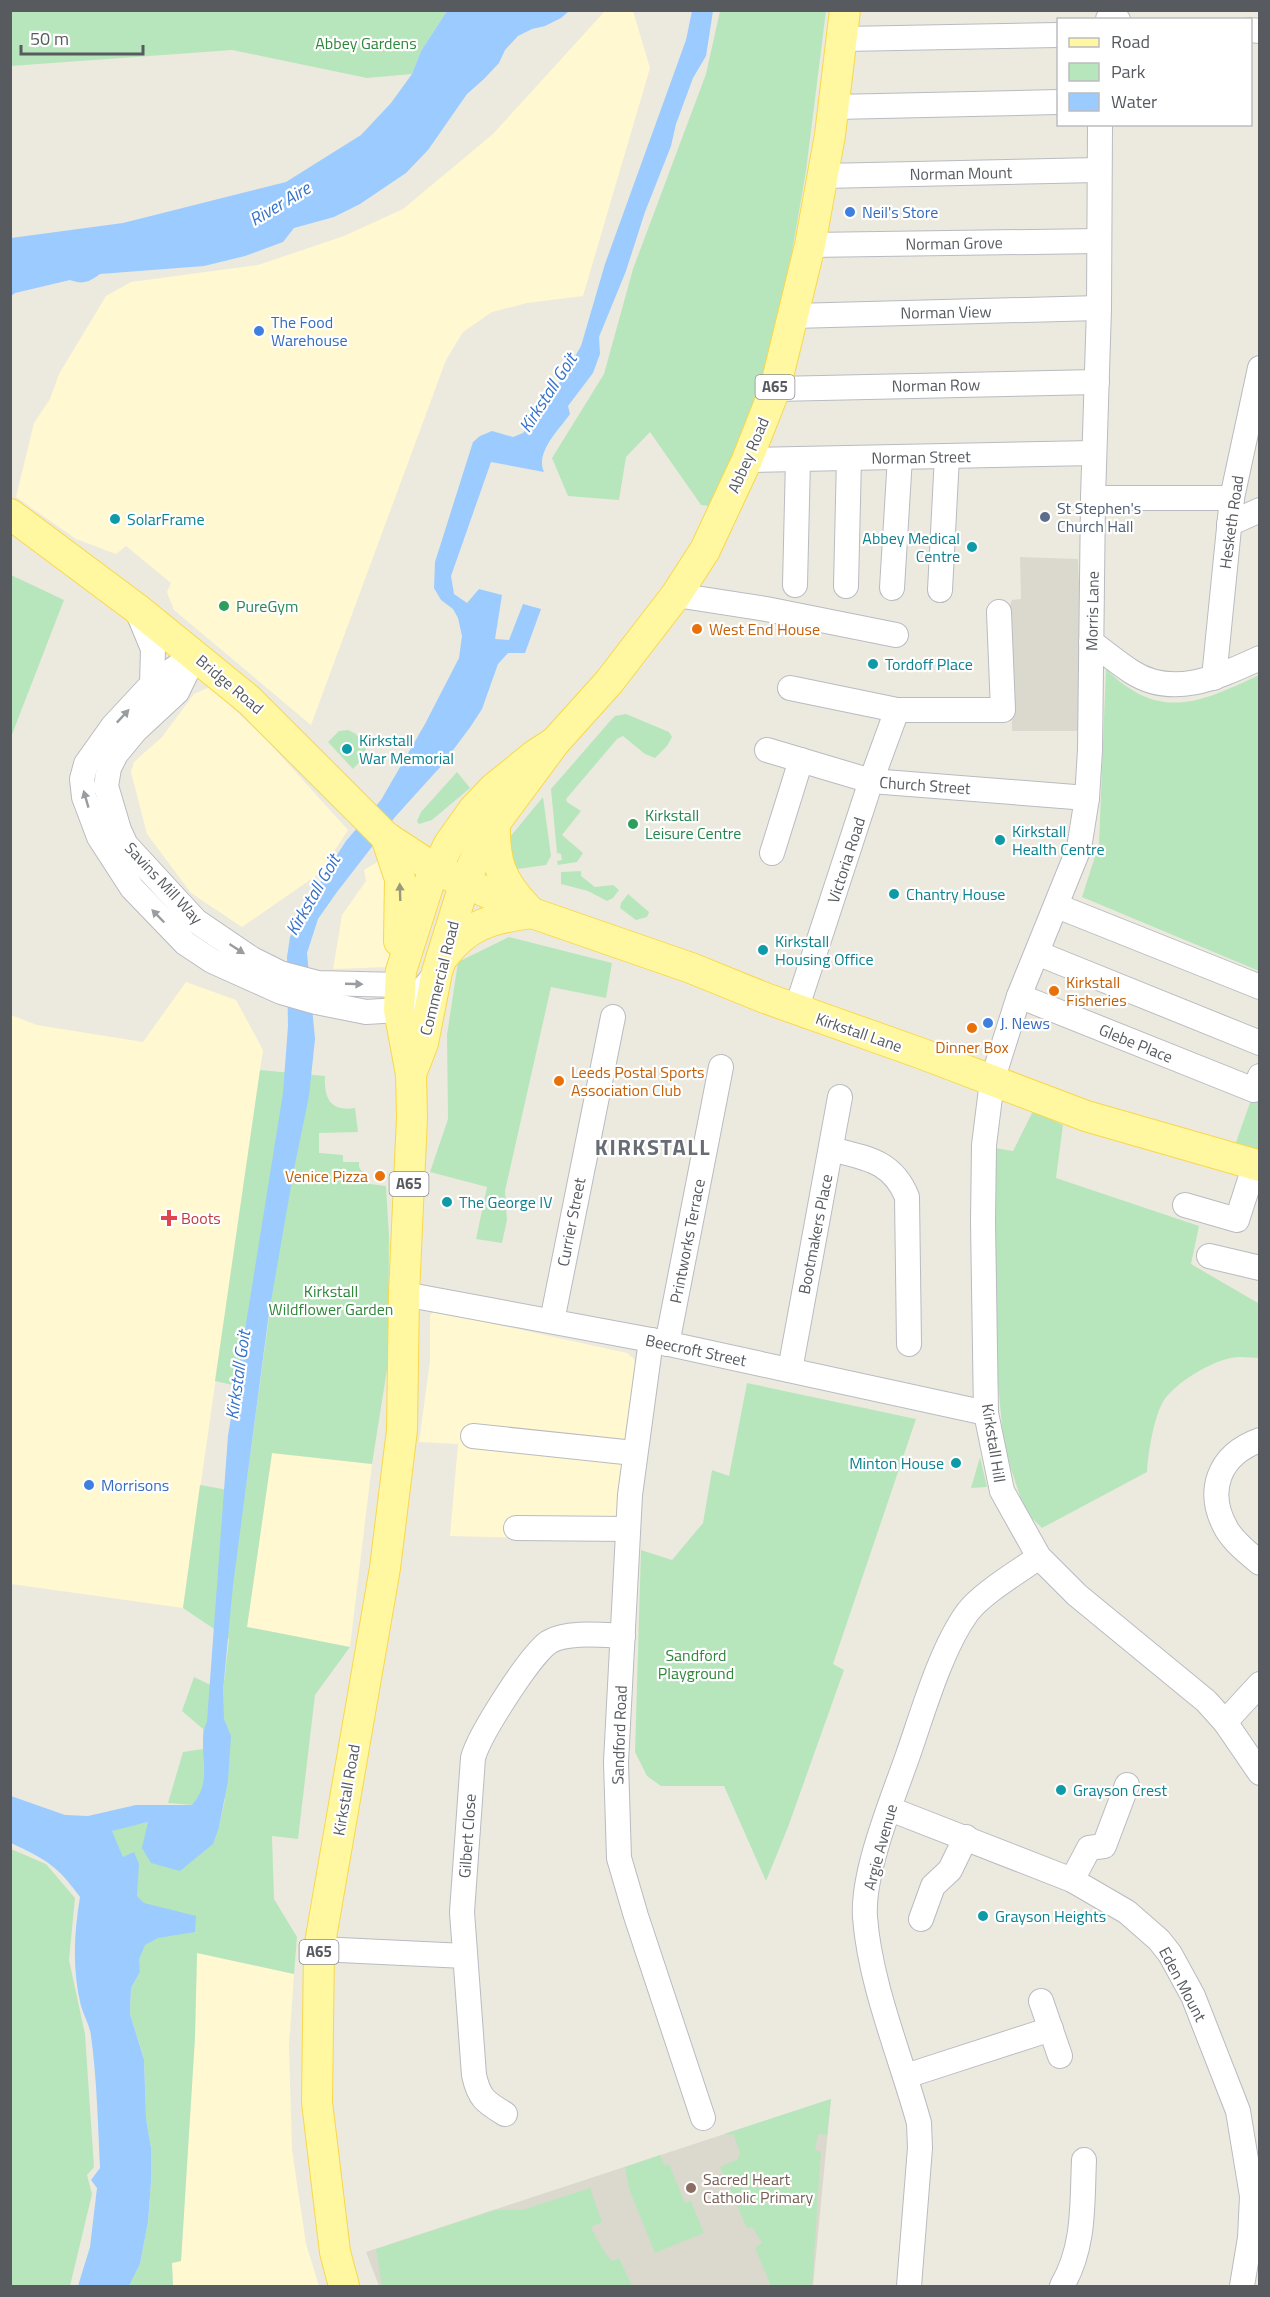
<svg xmlns="http://www.w3.org/2000/svg" width="1270" height="2297" font-family="'Titillium Web',sans-serif">
	<style>
		.commercial { fill: #fff8d0 }
		.education { fill: #dbd9cd }
		.green { fill: #b8e6bc }
		.water { fill: #9bcbff }
		.lines { fill: none; stroke-linecap: round; stroke-linejoin: round }
		.minor-casing { stroke: #b9bbc1; stroke-width: 26 }
		.major-casing { stroke: #fad749; stroke-width: 32 }
		.minor { stroke: #fff; stroke-width: 24 }
		.major { stroke: #fff8a0; stroke-width: 30 }
		.oneway { fill: #9a9da0 }
		.oneway2 { fill: #9a9a7a }
		.shop-dot { fill: #3f7fe0; stroke: #fff; stroke-width: 2 }
		.service-dot { fill: #5c6f8a; stroke: #fff; stroke-width: 2 }
		.culture-dot { fill: #0f9aa8; stroke: #fff; stroke-width: 2 }
		.leisure-dot { fill: #2e9e5b; stroke: #fff; stroke-width: 2 }
		.food-dot { fill: #e8710a; stroke: #fff; stroke-width: 2 }
		.health-dot { fill: #e0444e; stroke: #fff; stroke-width: 2 }
		.education-dot { fill: #8d6e63; stroke: #fff; stroke-width: 2 }
		.labels { text-anchor: middle; stroke-width: 4.5; stroke-linejoin: round; paint-order: stroke }
		.shield { fill: #fff; stroke: #898c90; stroke-width: 1.5 }
		.shield-label { font-size: 15px; font-weight: bold; fill: #575b60 }
		.park-label { font-size: 16px; fill: #2f873b; stroke: #fff }
		.street-label { font-size: 16px; fill: #575b60; stroke: #fff }
		.shop-label { font-size: 16px; fill: #366cbe; stroke: #fff; text-anchor: start }
		.service-label { font-size: 16px; fill: #4e5e75; stroke: #fff; text-anchor: start }
		.culture-label { font-size: 16px; fill: #0d838f; stroke: #fff; text-anchor: start }
		.leisure-label { font-size: 16px; fill: #27864d; stroke: #fff; text-anchor: start }
		.food-label { font-size: 16px; fill: #c56008; stroke: #fff; text-anchor: start }
		.health-label { font-size: 16px; fill: #be3a42; stroke: #fff; text-anchor: start }
		.education-label { font-size: 16px; fill: #785e54; stroke: #fff; text-anchor: start }
		.water-label { font-size: 18px; font-style: italic; fill: #3772c9; stroke: #fff }
		.district-label { font-size: 22px; font-weight: bold; letter-spacing: 1.5px; fill: #686c73; stroke: #fff }
	</style>
	<rect width="100%" height="100%" fill="#eceade"/>
	<g class="commercial">
		<polygon points="605,11 633,11 650,68 583,296 527,303 492,312 463,332 446,360 311,725 174,610 167,592 171,583 126,546 116,554 76,539 16,497 34,423 50,399 59,374 106,296 131,282 258,265 344,236 403,209 493,134"/>
		<polygon points="210,687 264,737 348,830 320,873 242,927 191,893 147,834 131,772 134,762 162,737 194,694"/>
		<polygon points="379,861 389,875 390,967 333,969 342,915 366,881 364,870"/>
		<polygon points="186,982 236,1000 263,1050 183,1608 11,1584 11,1015 37,1025 143,1042"/>
		<polygon points="434,1311 627,1353 634,1359 636,1367 620,1540 450,1536 458,1444 419,1442 430,1361 430,1315"/>
		<polygon points="272,1453 372,1464 350,1647 247,1627"/>
		<polygon points="197,1953 294,1974 289,2046 292,2150 306,2244 319,2286 173,2286 172,2263 181,2261 195,2037"/>
	</g>
	<g class="education">
		<polygon points="1020,557 1078,559 1085,731 1012,731 1010,605 1012,600 1021,599"/>
		<polygon points="831,2099 813,2286 379,2286 366,2252"/>
	</g>
	<g class="green">
		<polygon points="10,11 447,11 421,51 412,74 367,78 232,50 11,66"/>
		<polygon points="720,11 826,11 806,171 780,321 757,408 717,507 701,505 650,432 626,457 619,500 568,496 552,458 604,374 633,269 706,74"/>
		<polygon points="11,575 64,600 11,737"/>
		<path d="M1106 669C1159 722 1200 703 1259 675V971L1082 897 1099 844Z"/>
		<polygon points="626,714 669,732 672,737 667,746 655,758 645,754 623,736 617,739 566,799 567,802 581,811 562,835 583,853 577,862 558,865 557,861 562,860 561,854 557,853 551,789 611,720 615,716"/>
		<polygon points="348,730 356,734 366,749 365,756 353,769 328,742 339,731"/>
		<polygon points="457,772 470,788 432,820 419,824 417,821 421,812"/>
		<path d="M543 797 551 856 546 865 518 869C511 863 508 847 510 837Z"/>
		<polygon points="581,871 581,876 595,887 613,885 619,890 613,898 607,901 588,891 561,884 561,872"/>
		<polygon points="628,894 649,912 647,917 636,920 620,908 621,903"/>
		<polygon points="509,937 612,963 606,998 551,987 505,1191 507,1220 502,1243 476,1239 487,1187 430,1172 448,1119 447,1035 458,962"/>
		<path d="M260 1070 325 1076C324 1098 330 1112 355 1108L358 1132 319 1133V1153L343 1155V1162H359V1167L370 1184 386 1186 389 1236 388 1363 372 1464 272 1453 247 1627 350 1647 315 1695 298 1839 272 1836 274 1899 297 1937 294 1974 197 1953 195 2037 181 2261 172 2263 173 2286H129L140 2264 148 2222 151 2182V2148L146 2118 144 2058 130 2014 131 1988 140 1972 123 1857 111 1830 149 1822 219 1827 225 1799 192 1805 168 1803 183 1752 203 1749V1729L182 1711 194 1677 223 1691 229 1639 183 1608 200 1485 245 1493 269 1316 246 1324 237 1386 215 1381Z"/>
		<polygon points="1259,1095 1259,1152 1235,1145 1252,1097"/>
		<path d="M1033 1111 1063 1125 1056 1178 1199 1226 1191 1264 1258 1303 1259 1358C1251 1358 1240 1356 1231 1358 1210 1362 1177 1382 1164 1400 1154 1416 1148 1453 1147 1472L1042 1528 1025 1511 1011 1469 1003 1437 993 1329 995 1148 1013 1151Z"/>
		<polygon points="747,1383 916,1419 833,1664 844,1670 788,1827 766,1881 724,1786 661,1786 647,1776 635,1752 641,1550 672,1560 703,1523 712,1470 729,1476"/>
		<polygon points="980,1457 987,1487 971,1488"/>
		<polygon points="11,1849 46,1864 75,1898 69,1960 85,2034 94,2167 87,2175 92,2194 70,2286 11,2286"/>
		<polygon points="831,2099 827,2135 818,2134 815,2150 821,2152 812,2286 771,2286 755,2248 762,2243 752,2227 747,2228 720,2167 738,2159 740,2153 734,2135 724,2134"/>
		<polygon points="660,2155 665,2166 669,2164 685,2203 691,2201 704,2233 655,2253 629,2189 625,2167"/>
		<path d="M590 2188 602 2222 591 2227C594 2234 607 2258 613 2261L619 2258 632 2286H382L376 2249 495 2210H522Z"/>
	</g>
	<g class="water">
		<path d="M447 11H569L561 18 545 26 532 29 518 36 505 50 499 63 484 79 467 94 428 150 406 173 360 204 334 217 294 228 283 242 245 256 204 266 100 274C89 282 83 285 70 280L15 293 11 296V238L123 223 286 182 361 135 391 103 412 74 421 51Z"/>
		<path d="M692 11H713L706 56 693 78 676 124 671 146 645 212 626 271 599 337 600 354 593 373 568 406 570 414C559 430 535 452 544 472L491 462 451 576 454 594 467 603 479 589 502 595 495 639 509 640 523 604 541 609 525 653H508L498 664 482 709 471 726 442 765 395 817 337 892 318 919 307 953 315 1039 309 1096 294 1169 269 1313 233 1585 223 1691 224 1719 231 1736 228 1781 219 1827 213 1844 180 1871 151 1863 142 1848 148 1822 112 1831 123 1857 134 1852 139 1864 137 1896 144 1903 196 1916 195 1932 158 1938 145 1945 139 1959 140 1972 131 1988 130 2014 144 2059 146 2118 151 2148V2182L148 2222 140 2264 129 2286H78L90 2247 97 2188 91 2180 100 2168C98 2125 97 2080 91 2036 90 2026 84 2016 81 2006 72 1969 74 1933 80 1897 57 1865 45 1859 11 1843V1796L65 1815 88 1816 136 1805H192C216 1778 195 1750 207 1721L228 1436 283 1093 288 1026 287 957 290 937 324 875 346 841 381 800 425 724 459 658 462 636 458 618 453 609 441 600 434 588 435 562 473 442 480 436 492 431 513 437 523 433 552 395 569 367 581 346 605 264 686 40Z"/>
	</g>
	<g class="lines">
		<defs>
			<g id="minor">
				<polyline points="1108,19 1118,20"/>
				<polyline points="1250,30 1260,31"/>
				<polyline points="843,39 1058,35"/>
				<polyline points="834,107 1058,102"/>
				<polyline points="1100,124 1099,308 1093,498 1090,750 1087,798 1079,848 1019,996 992,1081 984,1145 983,1222 986,1413 1002,1491 1039,1557 1077,1595 1206,1701 1225,1722 1260,1773"/>
				<polyline points="823,176 1098,170"/>
				<polyline points="810,245 1098,241"/>
				<polyline points="793,316 1099,308"/>
				<polyline points="775,389 1097,382"/>
				<polyline points="747,460 1094,453"/>
				<polyline points="1093,498 1232,498"/>
				<polyline points="1229,524 1260,510"/>
				<polyline points="795,585 798,459"/>
				<polyline points="846,586 849,458"/>
				<polyline points="892,588 900,457"/>
				<polyline points="940,590 947,456"/>
				<polyline points="676,595 766,609 896,635"/>
				<polyline points="136,608 153,649 152,684"/>
				<path d="M1091 642C1105 652 1118 663 1132 672 1174 699 1220 676 1260 658"/>
				<polyline points="195,654 152,684 113,726 86,764 82,779 84,797 99,837 132,888 185,943 212,961 281,992 316,1002 366,1012 399,1010 414,1000 437,972"/>
				<polyline points="194,657 177,692 135,731 116,754 109,768 106,786 119,830 126,845 196,921 252,959 280,973 318,983 400,985 413,999"/>
				<polyline points="1214,678 1232,498 1260,368"/>
				<polyline points="790,688 897,710 1003,710 999,612"/>
				<polyline points="767,750 871,781 1087,798"/>
				<polyline points="772,853 801,760"/>
				<polyline points="1057,906 1260,987"/>
				<polyline points="1037,953 1260,1043"/>
				<polyline points="1019,996 1254,1090 1260,1076"/>
				<polyline points="796,1010 871,781 897,710"/>
				<path d="M831 1149C865 1158 892 1160 907 1197L909 1344"/>
				<polyline points="1185,1205 1237,1220 1255,1164"/>
				<polyline points="1209,1256 1260,1268"/>
				<polyline points="404,1294 651,1340 986,1413"/>
				<polyline points="552,1321 613,1017"/>
				<polyline points="651,1340 630,1495 616,1762 619,1858 636,1916 703,2118"/>
				<polyline points="667,1344 721,1067"/>
				<polyline points="790,1370 840,1097"/>
				<polyline points="473,1436 634,1453"/>
				<path d="M1260 1440C1218 1455 1205 1492 1227 1530 1235 1543 1248 1553 1260 1563"/>
				<polyline points="516,1528 628,1529"/>
				<polyline points="1225,1722 1260,1684"/>
				<polyline points="890,1809 1072,1880 1127,1912 1159,1940 1170,1954 1193,1996 1238,2111 1252,2196 1250,2238 1242,2286"/>
				<polyline points="1072,1880 1089,1848 1104,1846 1127,1785"/>
				<polyline points="921,1919 933,1886 950,1870 966,1837"/>
				<polyline points="319,1949 465,1956"/>
				<polyline points="1041,2001 1060,2056"/>
				<polyline points="906,2076 1051,2029"/>
				<path d="M505 2114C485 2102 479 2098 474 2075L462 1912 473 1758C479 1735 530 1655 549 1642 566 1631 603 1635 623 1636"/>
				<path d="M909 2286 920 2148 919 2123C901 2057 870 1985 865 1917 862 1872 893 1798 908 1755 923 1712 941 1649 967 1613 982 1593 1018 1572 1039 1557"/>
				<path d="M1062 2286C1085 2246 1082 2205 1084 2160"/>
			</g>
			<g id="major">
				<polyline points="10,514 136,608 249,700 386,837 435,869 532,913 691,968 765,998 920,1053 1086,1116 1260,1166"/>
				<path d="M495 823C494 862 501 881 527 908"/>
				<polyline points="386,837 400,879 399,941"/>
				<path d="M444 956C468 924 493 918 532 913"/>
				<polyline points="411,1074 423,1043 437,972 465,882 476,857 495,823 555,742 609,682 676,595 705,550 747,460 775,389 810,245 830,135 845,10"/>
				<polyline points="344,2286 335,2252 317,2102 319,1949 385,1568 402,1430 404,1294 412,1117 411,1074 399,1010 401,971 429,883 449,844 474,809 493,789 535,755 555,742"/>
			</g>
		</defs>
		<use href="#minor" class="minor-casing"/>
		<use href="#major" class="major-casing"/>
		<use href="#minor" class="minor"/>
		<use href="#major" class="major"/>
	</g>
	<defs><path id="oneway-solid" d="M-6-.8H1V-3.2L6.5 0L1 3.2V.8H-6Z" transform="scale(1.5)"/></defs>
	<g class="oneway">
		<use href="#oneway-solid" transform="translate(123 716) rotate(-47)"/>
		<use href="#oneway-solid" transform="translate(86 799) rotate(-106)"/>
		<use href="#oneway-solid" transform="translate(158 916) rotate(-134)"/>
		<use href="#oneway-solid" transform="translate(237 949) rotate(33)"/>
		<use href="#oneway-solid" transform="translate(354 984) rotate(2)"/>
	</g>
	<use class="oneway2" href="#oneway-solid" transform="translate(400 892) rotate(-92)"/>
	<g class="shop-dot">
		<circle cx="850" cy="212" r="6"/>
		<circle cx="259" cy="331" r="6"/>
		<circle cx="988" cy="1023" r="6"/>
		<circle cx="89" cy="1485" r="6"/>
	</g>
	<circle class="service-dot" cx="1045" cy="517" r="6"/>
	<g class="culture-dot">
		<circle cx="115" cy="519" r="6"/>
		<circle cx="972" cy="547" r="6"/>
		<circle cx="873" cy="664" r="6"/>
		<circle cx="347" cy="749" r="6"/>
		<circle cx="1000" cy="840" r="6"/>
		<circle cx="894" cy="894" r="6"/>
		<circle cx="763" cy="950" r="6"/>
		<circle cx="447" cy="1202" r="6"/>
		<circle cx="956" cy="1463" r="6"/>
		<circle cx="1061" cy="1790" r="6"/>
		<circle cx="983" cy="1916" r="6"/>
	</g>
	<g class="leisure-dot">
		<circle cx="224" cy="606" r="6"/>
		<circle cx="633" cy="824" r="6"/>
	</g>
	<g class="food-dot">
		<circle cx="697" cy="629" r="6"/>
		<circle cx="1054" cy="991" r="6"/>
		<circle cx="972" cy="1028" r="6"/>
		<circle cx="559" cy="1081" r="6"/>
		<circle cx="380" cy="1176" r="6"/>
	</g>
	<path class="health-dot" d="M166 1209h6v6h6v6h-6v6h-6v-6h-6v-6h6z"/>
	<circle class="education-dot" cx="691" cy="2188" r="6"/>
	<g class="labels">
		<g class="shield">
			<rect x="755.5" y="375" width="39" height="24" rx="4.5"/>
			<rect x="389.5" y="1172" width="39" height="24" rx="4.5"/>
			<rect x="299.5" y="1940" width="39" height="24" rx="4.5"/>
		</g>
		<g class="shield-label">
			<text x="775" y="392">A65</text>
			<text x="409" y="1189">A65</text>
			<text x="319" y="1957">A65</text>
		</g>
		<g class="park-label">
			<text x="366" y="49">Abbey Gardens</text>
			<text x="331" y="1297">Kirkstall<tspan x="331" dy="18">Wildflower Garden</tspan></text>
			<text x="696" y="1661">Sandford<tspan x="696" dy="18">Playground</tspan></text>
		</g>
		<g class="street-label">
			<text transform="translate(961 173) rotate(-1)" y="6">Norman Mount</text>
			<text transform="translate(954 243) rotate(-1)" y="6">Norman Grove</text>
			<text transform="translate(946 312) rotate(-1)" y="6">Norman View</text>
			<text transform="translate(936 385) rotate(-1)" y="6">Norman Row</text>
			<text transform="translate(748 455) rotate(-67)" y="6">Abbey Road</text>
			<text transform="translate(921 457) rotate(-1)" y="6">Norman Street</text>
			<text transform="translate(1231 522) rotate(-82)" y="6">Hesketh Road</text>
			<text transform="translate(1092 611) rotate(-89)" y="6">Morris Lane</text>
			<text transform="translate(230 684) rotate(40)" y="6">Bridge Road</text>
			<text transform="translate(925 785) rotate(4)" y="6">Church Street</text>
			<text transform="translate(846 860) rotate(-72)" y="6">Victoria Road</text>
			<text transform="translate(164 883) rotate(47)" y="6">Savins Mill Way</text>
			<text transform="translate(439 978) rotate(-76)" y="6">Commercial Road</text>
			<text transform="translate(859 1032) rotate(19)" y="6">Kirkstall Lane</text>
			<text transform="translate(1136 1043) rotate(22)" y="6">Glebe Place</text>
			<text transform="translate(571 1222) rotate(-79)" y="6">Currier Street</text>
			<text transform="translate(815 1234) rotate(-79)" y="6">Bootmakers Place</text>
			<text transform="translate(687 1241) rotate(-79)" y="6">Printworks Terrace</text>
			<text transform="translate(696 1350) rotate(12)" y="6">Beecroft Street</text>
			<text transform="translate(994 1443) rotate(81)" y="6">Kirkstall Hill</text>
			<text transform="translate(619 1735) rotate(-88)" y="6">Sandford Road</text>
			<text transform="translate(346 1790) rotate(-80)" y="6">Kirkstall Road</text>
			<text transform="translate(467 1836) rotate(-86)" y="6">Gilbert Close</text>
			<text transform="translate(880 1847) rotate(-75)" y="6">Argie Avenue</text>
			<text transform="translate(1183 1984) rotate(62)" y="6">Eden Mount</text>
		</g>
		<g class="shop-label">
			<text x="862" y="218">Neil's Store</text>
			<text x="271" y="328">The Food<tspan x="271" dy="18">Warehouse</tspan></text>
			<text x="1000" y="1029">J. News</text>
			<text x="101" y="1491">Morrisons</text>
		</g>
		<g class="service-label">
			<text x="1057" y="514">St Stephen's<tspan x="1057" dy="18">Church Hall</tspan></text>
		</g>
		<g class="culture-label">
			<text x="127" y="525">SolarFrame</text>
			<text x="960" y="544" text-anchor="end">Abbey Medical<tspan x="960" dy="18">Centre</tspan></text>
			<text x="885" y="670">Tordoff Place</text>
			<text x="359" y="746">Kirkstall<tspan x="359" dy="18">War Memorial</tspan></text>
			<text x="1012" y="837">Kirkstall<tspan x="1012" dy="18">Health Centre</tspan></text>
			<text x="906" y="900">Chantry House</text>
			<text x="775" y="947">Kirkstall<tspan x="775" dy="18">Housing Office</tspan></text>
			<text x="459" y="1208">The George IV</text>
			<text x="944" y="1469" text-anchor="end">Minton House</text>
			<text x="1073" y="1796">Grayson Crest</text>
			<text x="995" y="1922">Grayson Heights</text>
		</g>
		<g class="leisure-label">
			<text x="236" y="612">PureGym</text>
			<text x="645" y="821">Kirkstall<tspan x="645" dy="18">Leisure Centre</tspan></text>
		</g>
		<g class="food-label">
			<text x="709" y="635">West End House</text>
			<text x="1066" y="988">Kirkstall<tspan x="1066" dy="18">Fisheries</tspan></text>
			<text x="972" y="1053" text-anchor="middle">Dinner Box</text>
			<text x="571" y="1078">Leeds Postal Sports<tspan x="571" dy="18">Association Club</tspan></text>
			<text x="368" y="1182" text-anchor="end">Venice Pizza</text>
		</g>
		<g class="health-label">
			<text x="181" y="1224">Boots</text>
		</g>
		<g class="education-label">
			<text x="703" y="2185">Sacred Heart<tspan x="703" dy="18">Catholic Primary</tspan></text>
		</g>
		<g class="water-label">
			<text transform="translate(280 204) rotate(-31)" y="6">River Aire</text>
			<text transform="translate(548 393) rotate(-57)" y="6">Kirkstall Goit</text>
			<text transform="translate(313 895) rotate(-60)" y="6">Kirkstall Goit</text>
			<text transform="translate(238 1375) rotate(-82)" y="6">Kirkstall Goit</text>
		</g>
		<g class="district-label">
			<text x="653" y="1155">KIRKSTALL</text>
		</g>
	</g>
	<rect width="1270" height="2297" fill="none" stroke="#575b60" stroke-width="24"/>
	<rect x="1057" y="18" width="195" height="108" fill="#ffffff" stroke="#bcbdbf" stroke-width="1.5"/>
	<rect x="1069" y="38" width="30" height="9" fill="#fff8a0" stroke="#bcbdbf" stroke-width="1.5"/>
	<text x="1111" y="48" font-size="18" fill="#575b60">Road</text>
	<rect x="1069" y="63" width="30" height="18" fill="#b8e6bc" stroke="#bcbdbf" stroke-width="1.5"/>
	<text x="1111" y="78" font-size="18" fill="#575b60">Park</text>
	<rect x="1069" y="93" width="30" height="18" fill="#9bcbff" stroke="#bcbdbf" stroke-width="1.5"/>
	<text x="1111" y="108" font-size="18" fill="#575b60">Water</text>
	<path d="M21 45v9h122v-9" fill="none" stroke="#575b60" stroke-width="3"/>
	<text x="30" y="45" font-size="18" fill="#575b60" stroke="#ffffff" stroke-width="4.5" paint-order="stroke">50 m</text>
</svg>
